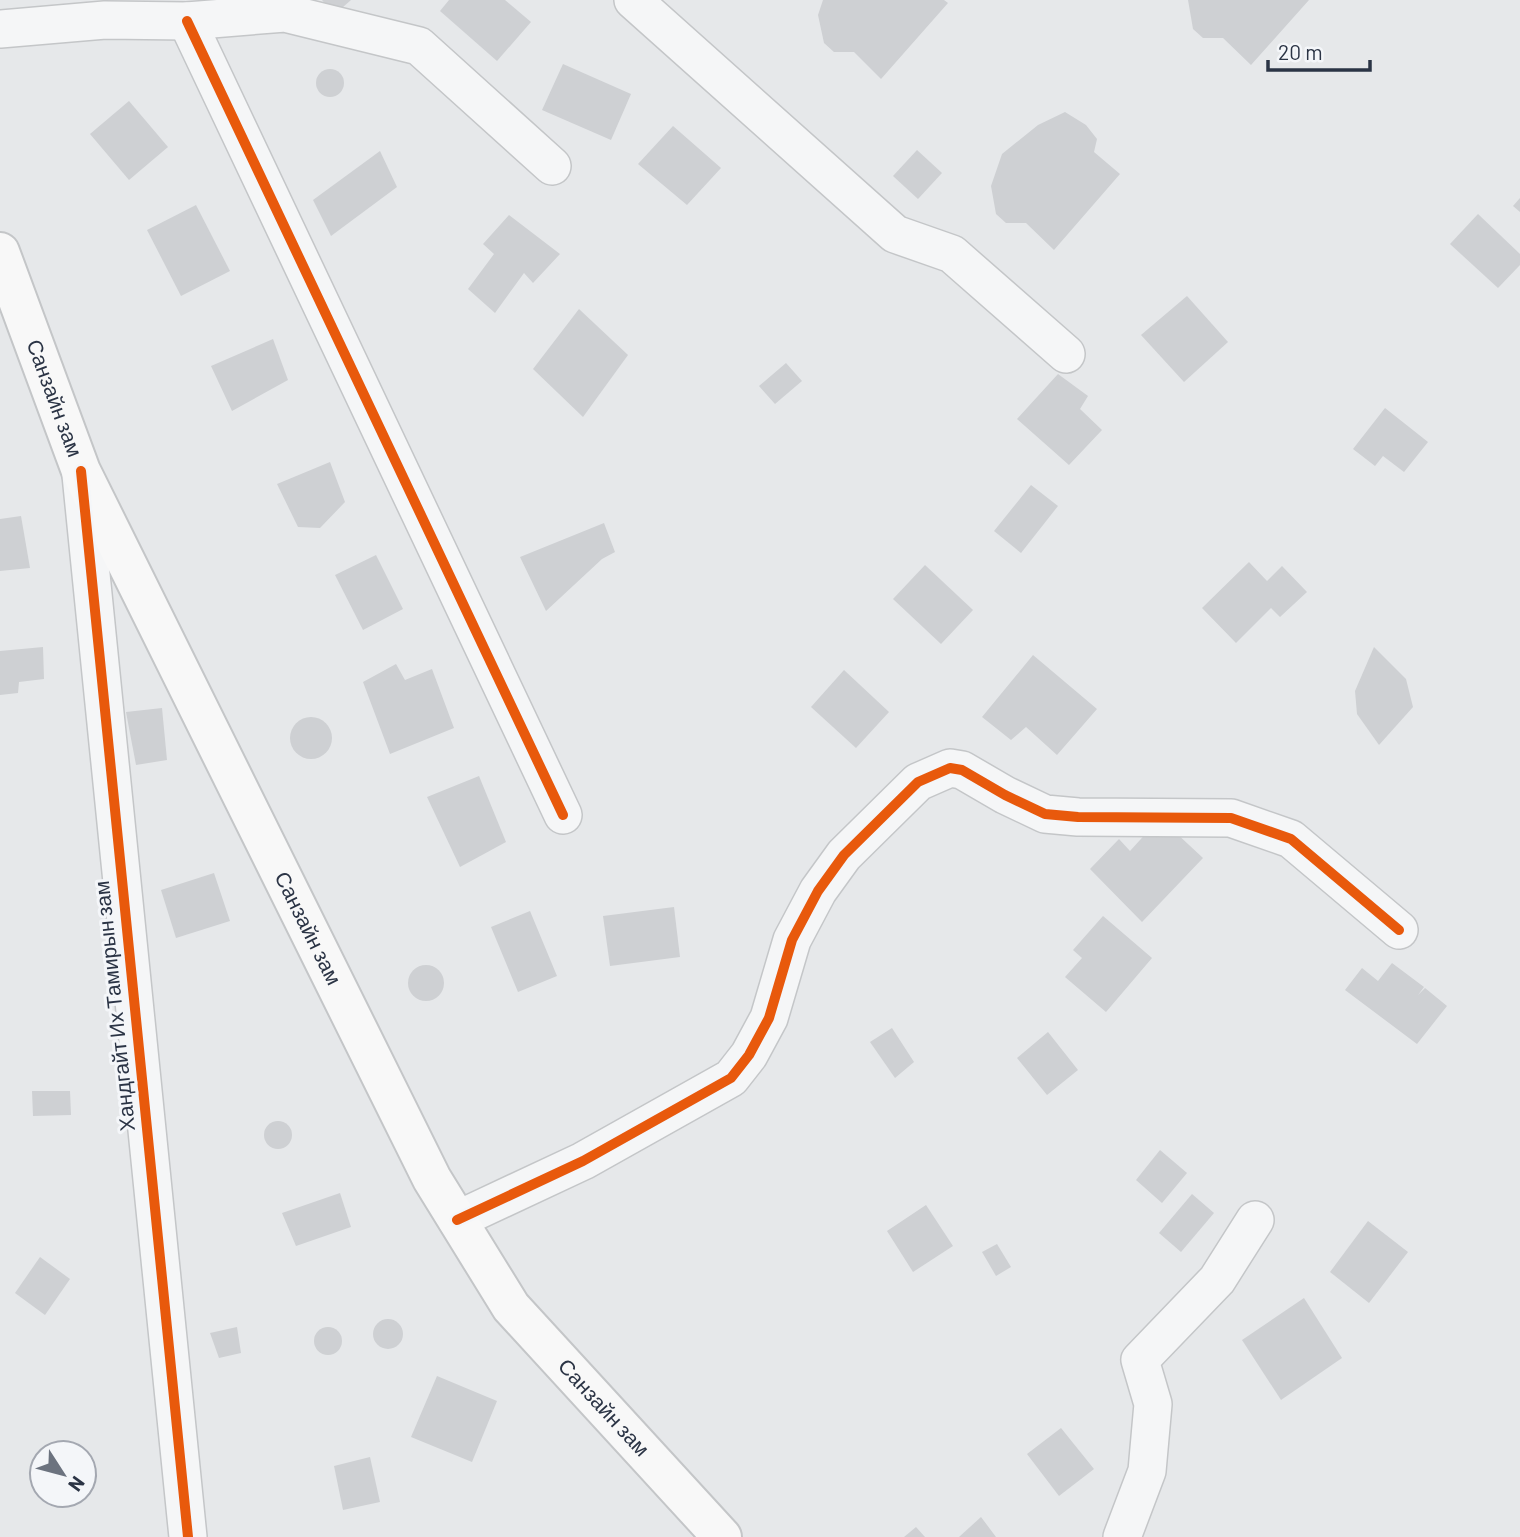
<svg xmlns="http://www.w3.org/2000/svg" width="1520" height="1537" font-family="Barlow,sans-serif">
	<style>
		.building { fill: #ced0d3 }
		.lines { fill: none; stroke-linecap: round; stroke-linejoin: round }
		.minor-casing { stroke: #c4c6c8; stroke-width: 40 }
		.secondary-casing { stroke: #c4c6c8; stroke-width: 42 }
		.minor { stroke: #f5f6f7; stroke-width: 37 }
		.secondary { stroke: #f8f8f8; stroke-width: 38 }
		.cycleway-casing { stroke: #f4f6f9; stroke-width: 15 }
		.cycleway { stroke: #e8590c; stroke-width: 10 }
		.labels { text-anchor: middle; stroke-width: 6; stroke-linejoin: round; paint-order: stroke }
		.street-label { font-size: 21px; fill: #2b3445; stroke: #f4f6f9 }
	</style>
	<rect width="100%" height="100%" fill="#e6e8ea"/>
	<g class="building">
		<polygon points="322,0 351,0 334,15"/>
		<polygon points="449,0 505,0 531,22 497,61 440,11"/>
		<polygon points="823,0 944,0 948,3 881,79 854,52 834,52 824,43 818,15"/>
		<polygon points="1188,0 1309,0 1251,65 1223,38 1203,38 1193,29"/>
		<polygon points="563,64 631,94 611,140 542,110"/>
		<circle cx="330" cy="83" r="14"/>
		<polygon points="129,101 168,147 129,180 90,134"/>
		<polygon points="1065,112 1086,125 1097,139 1094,152 1120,174 1054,250 1026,223 1006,223 996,214 991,186 1002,154 1038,125"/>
		<polygon points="673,126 721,168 687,205 638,164"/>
		<polygon points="917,150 942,173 918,199 893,176"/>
		<polygon points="380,151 397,187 331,236 313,200"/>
		<polygon points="1520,198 1520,212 1513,206"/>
		<polygon points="196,205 230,271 181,296 147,230"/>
		<polygon points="1478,214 1520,254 1520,265 1498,288 1450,244"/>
		<polygon points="509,215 560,254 533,283 524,273 495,313 468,289 494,254 483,244"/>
		<polygon points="1187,296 1228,342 1184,382 1141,335"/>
		<polygon points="579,309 628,355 583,417 533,369"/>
		<polygon points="273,339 288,380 232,411 211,366"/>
		<polygon points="786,363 802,381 775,404 759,386"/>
		<polygon points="1058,374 1088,396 1080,409 1102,430 1069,465 1017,419"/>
		<polygon points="1385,408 1428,442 1404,472 1383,456 1375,466 1353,449"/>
		<polygon points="330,462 345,502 320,528 298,527 277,484"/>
		<polygon points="1031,485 1058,506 1021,553 994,531"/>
		<polygon points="21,516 30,568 0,571 0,519"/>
		<polygon points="604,523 615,552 602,559 546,611 520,557"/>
		<polygon points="376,555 403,609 363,630 335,575"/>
		<polygon points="1249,562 1267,581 1282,566 1307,592 1280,617 1271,608 1236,643 1202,608"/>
		<polygon points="925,565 973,610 941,644 893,599"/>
		<polygon points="43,647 44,679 19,682 18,693 0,695 0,651"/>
		<polygon points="1374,647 1406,679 1413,707 1379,745 1357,714 1355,691"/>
		<polygon points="1033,655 1097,709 1057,755 1026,727 1011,740 982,717"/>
		<polygon points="396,664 405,680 432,669 454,728 390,754 363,682"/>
		<polygon points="844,670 889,712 856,748 811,707"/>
		<polygon points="162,708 167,760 136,765 126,712"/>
		<circle cx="311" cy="738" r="21"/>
		<polygon points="479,776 506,842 460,867 427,797"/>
		<polygon points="1160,818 1203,858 1142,922 1090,869 1119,839 1130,851"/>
		<polygon points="214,873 230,921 176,938 161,890"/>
		<polygon points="674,907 680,957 610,966 603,916"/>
		<polygon points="530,911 557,976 518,992 491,927"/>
		<polygon points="1103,916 1152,958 1106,1012 1065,977 1082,958 1073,950"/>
		<polygon points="1392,963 1424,987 1418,995 1425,988 1447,1006 1417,1044 1345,990 1362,968 1378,981"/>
		<circle cx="426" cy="983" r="18"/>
		<polygon points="892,1028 914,1062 895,1078 870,1042"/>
		<polygon points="1048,1032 1078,1070 1047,1095 1017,1058"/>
		<polygon points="32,1091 70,1091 71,1115 33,1116"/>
		<circle cx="278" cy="1135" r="14"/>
		<polygon points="1160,1150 1187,1173 1162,1203 1136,1180"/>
		<polygon points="340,1193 351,1227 296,1246 282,1213"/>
		<polygon points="1192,1194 1214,1213 1181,1252 1159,1233"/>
		<polygon points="926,1205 953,1246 913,1272 887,1231"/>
		<polygon points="1368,1221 1408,1252 1369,1303 1330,1272"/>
		<polygon points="997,1244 1011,1267 996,1276 982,1252"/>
		<polygon points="40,1257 70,1279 45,1315 15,1293"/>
		<polygon points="1304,1298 1342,1358 1281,1400 1242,1340"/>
		<circle cx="388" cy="1334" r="15"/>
		<polygon points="237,1327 241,1353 219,1358 210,1333"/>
		<circle cx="328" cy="1341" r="14"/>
		<polygon points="437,1376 497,1401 472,1462 411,1437"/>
		<polygon points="1061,1428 1094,1469 1059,1496 1027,1454"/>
		<polygon points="370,1457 380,1502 343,1510 334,1466"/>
		<polygon points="981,1517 996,1537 959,1537"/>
		<polygon points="916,1527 925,1537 904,1537"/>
	</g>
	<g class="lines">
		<defs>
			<g id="minor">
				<polyline points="633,0 895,234 952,254 1066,354"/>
				<polyline points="187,21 563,815"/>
				<polyline points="0,29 105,20 187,21 285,13 419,46 552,166"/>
				<polyline points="81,475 188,1537"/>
				<polyline points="457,1220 583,1161 731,1078 749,1055 769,1018 792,940 818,891 844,855 918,782 950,768 962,770 1005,795 1045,814 1078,817 1231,818 1291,839 1399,930"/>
				<polyline points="1122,1537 1147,1471 1153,1404 1140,1360 1217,1280 1255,1220"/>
			</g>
			<g id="secondary">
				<path id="s1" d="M0 252 81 471 432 1179 511 1307 722 1537"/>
			</g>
		</defs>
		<use href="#minor" class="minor-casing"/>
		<use href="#secondary" class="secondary-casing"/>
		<use href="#minor" class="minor"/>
		<use href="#secondary" class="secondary"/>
		<defs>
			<g id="cycleway">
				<polyline points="187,21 563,815"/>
				<polyline points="81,471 188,1537"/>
				<polyline points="457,1220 583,1161 731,1078 749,1055 769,1018 792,940 818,891 844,855 918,782 950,768 962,770 1005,795 1045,814 1078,817 1231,818 1291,839 1399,930"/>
			</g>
		</defs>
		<use href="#cycleway" class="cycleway-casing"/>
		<use href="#cycleway" class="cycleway"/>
	</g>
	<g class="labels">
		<g class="street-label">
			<text dy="7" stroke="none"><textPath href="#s1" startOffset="156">Санзайн зам</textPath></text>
			<text dy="7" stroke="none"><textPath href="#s1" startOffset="744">Санзайн зам</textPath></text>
			<text transform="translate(115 1006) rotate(-96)" y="7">Хандгайт Их Тамирын зам</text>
			<text dy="7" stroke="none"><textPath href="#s1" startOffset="1311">Санзайн зам</textPath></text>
		</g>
	</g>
	<g transform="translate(63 1474) rotate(126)"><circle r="33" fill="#f4f6f9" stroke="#a4a8b1" stroke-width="2"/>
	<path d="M0-5L12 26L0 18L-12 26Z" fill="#6c737f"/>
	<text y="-10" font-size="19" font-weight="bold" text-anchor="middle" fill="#2b3445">N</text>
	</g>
	<path d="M1268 60v10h102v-10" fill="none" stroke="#2b3445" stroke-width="3.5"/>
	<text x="1278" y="60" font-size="21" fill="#2b3445" stroke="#f4f6f9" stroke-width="5" paint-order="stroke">20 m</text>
</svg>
